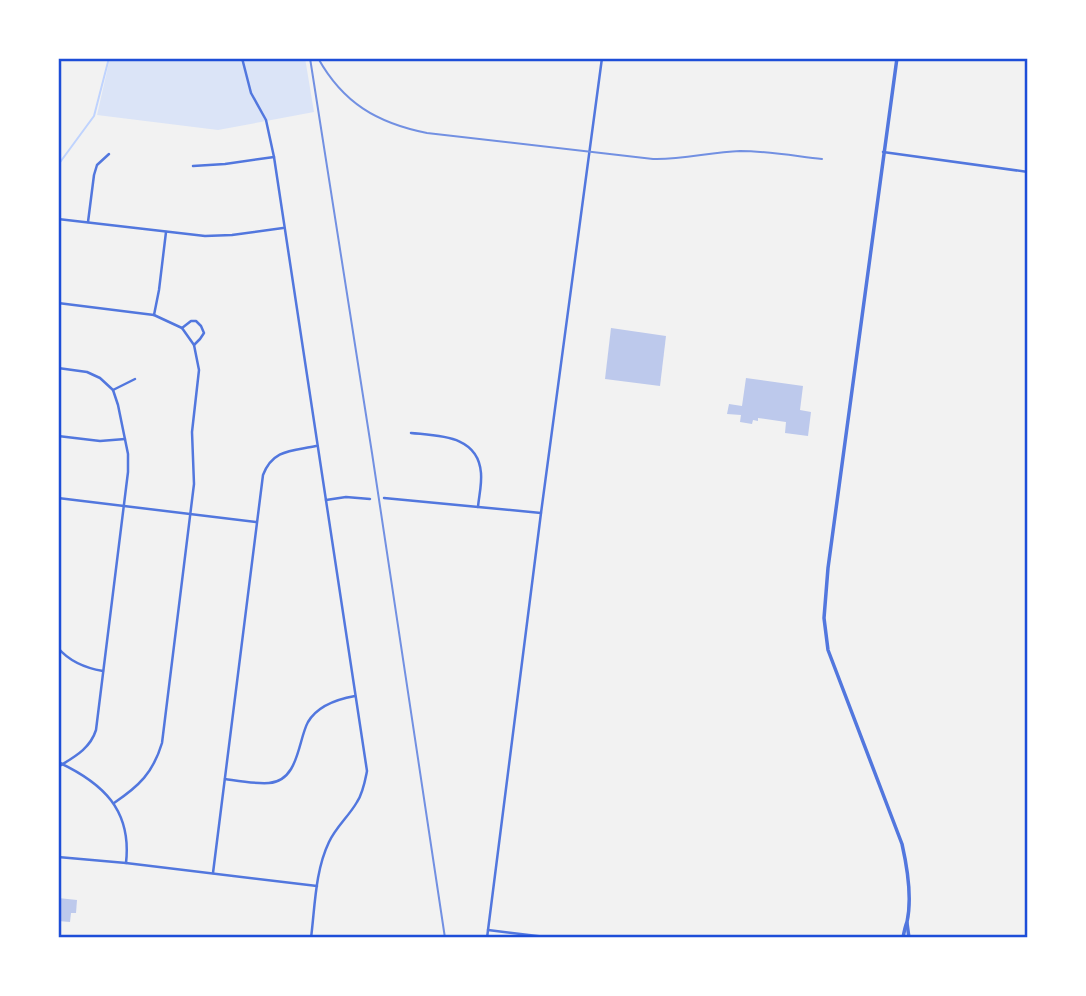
<svg xmlns="http://www.w3.org/2000/svg" width="1086" height="996" font-family="'DejaVu Sans',sans-serif">
	<style>
		.green { fill: #dbe4f7 }
		.lines { fill: none; stroke-linecap: round; stroke-linejoin: round }
		.stream { stroke: #bfd3fe; stroke-width: 2 }
		.building { fill: #bdc9ec }
		.minor { stroke: #5277de; stroke-width: 2.5 }
		.tertiary { stroke: #5277de; stroke-width: 3.5 }
		.rail { stroke: #7290e2; stroke-width: 2 }
		.neatline { fill: none; stroke: #1d4ed8; stroke-width: 2.5 }
	</style>
	<rect width="100%" height="100%" fill="#f2f2f2"/>
	<polygon class="green" points="110,58 305,58 314,112 218,130 97,115"/>
	<g class="lines">
		<polyline class="stream" points="58,165 94,116 109,58"/>
	</g>
	<g class="building">
		<polygon points="611,328 666,336 660,386 605,379"/>
		<polygon points="746,378 803,386 800,410 811,412 808,436 785,433 786,422 758,418 758,421 753,420 752,424 740,422 741,415 727,414 729,404 742,406"/>
		<polygon points="58,898 77,900 76,913 71,913 70,922 58,921"/>
	</g>
	<g class="lines">
		<g class="minor">
			<path d="M242 58 251 93 266 120 274 157 367 771C365 781 363 793 357 802 349 816 336 827 329 842 315 871 315 907 311 938"/>
			<polyline points="883,152 1028,172"/>
			<polyline points="193,166 225,164 274,157"/>
			<polyline points="58,219 205,236 232,235 283,228"/>
			<polyline points="88,222 94,175 97,165 109,154"/>
			<path d="M58 303 154 315 182 328 194 345 199 370 192 432 194 484 162 743C153 773 139 786 114 803"/>
			<polyline points="154,315 159,290 166,232"/>
			<polyline points="182,328 191,321 196,321 201,326 204,333 200,339 194,345"/>
			<path d="M58 368 87 372 100 378 113 390 118 405 128 454V472L96 730C90 749 74 757 58 767"/>
			<polyline points="113,390 135,379"/>
			<path d="M411 433C439 436 478 435 481 473 482 484 479 496 478 507"/>
			<polyline points="58,436 100,441 125,439"/>
			<polyline points="58,498 256,522"/>
			<polyline points="384,498 541,513"/>
			<polyline points="326,500 346,497 370,499"/>
			<path d="M58 648C70 662 85 668 103 671"/>
			<path d="M58 762C103 783 132 810 126 863"/>
			<path d="M225 779C239 781 255 784 269 783 299 781 298 740 308 722 318 705 338 699 355 696"/>
			<polyline points="58,857 126,863 317,886"/>
			<path d="M213 873 263 475C273 449 292 451 316 446"/>
			<polyline points="488,930 554,938"/>
			<polyline points="487,938 541,513 602,58"/>
		</g>
		<g class="tertiary">
			<path d="M897 58 828 568 824 618 828 650 902 844C907 866 912 899 907 922 905 927 904 932 903 938"/>
			<polyline points="907,923 909,938"/>
		</g>
		<g class="rail">
			<polyline points="310,58 372,453 445,938"/>
			<path d="M318 58C343 103 377 123 427 133L653 159C682 160 710 152 740 151 767 151 795 156 822 159"/>
		</g>
	</g>
	<rect width="1086" height="996" fill="none" stroke="#ffffff" stroke-width="119"/>
	<rect x="60" y="60" width="966" height="876" class="neatline"/>
</svg>
